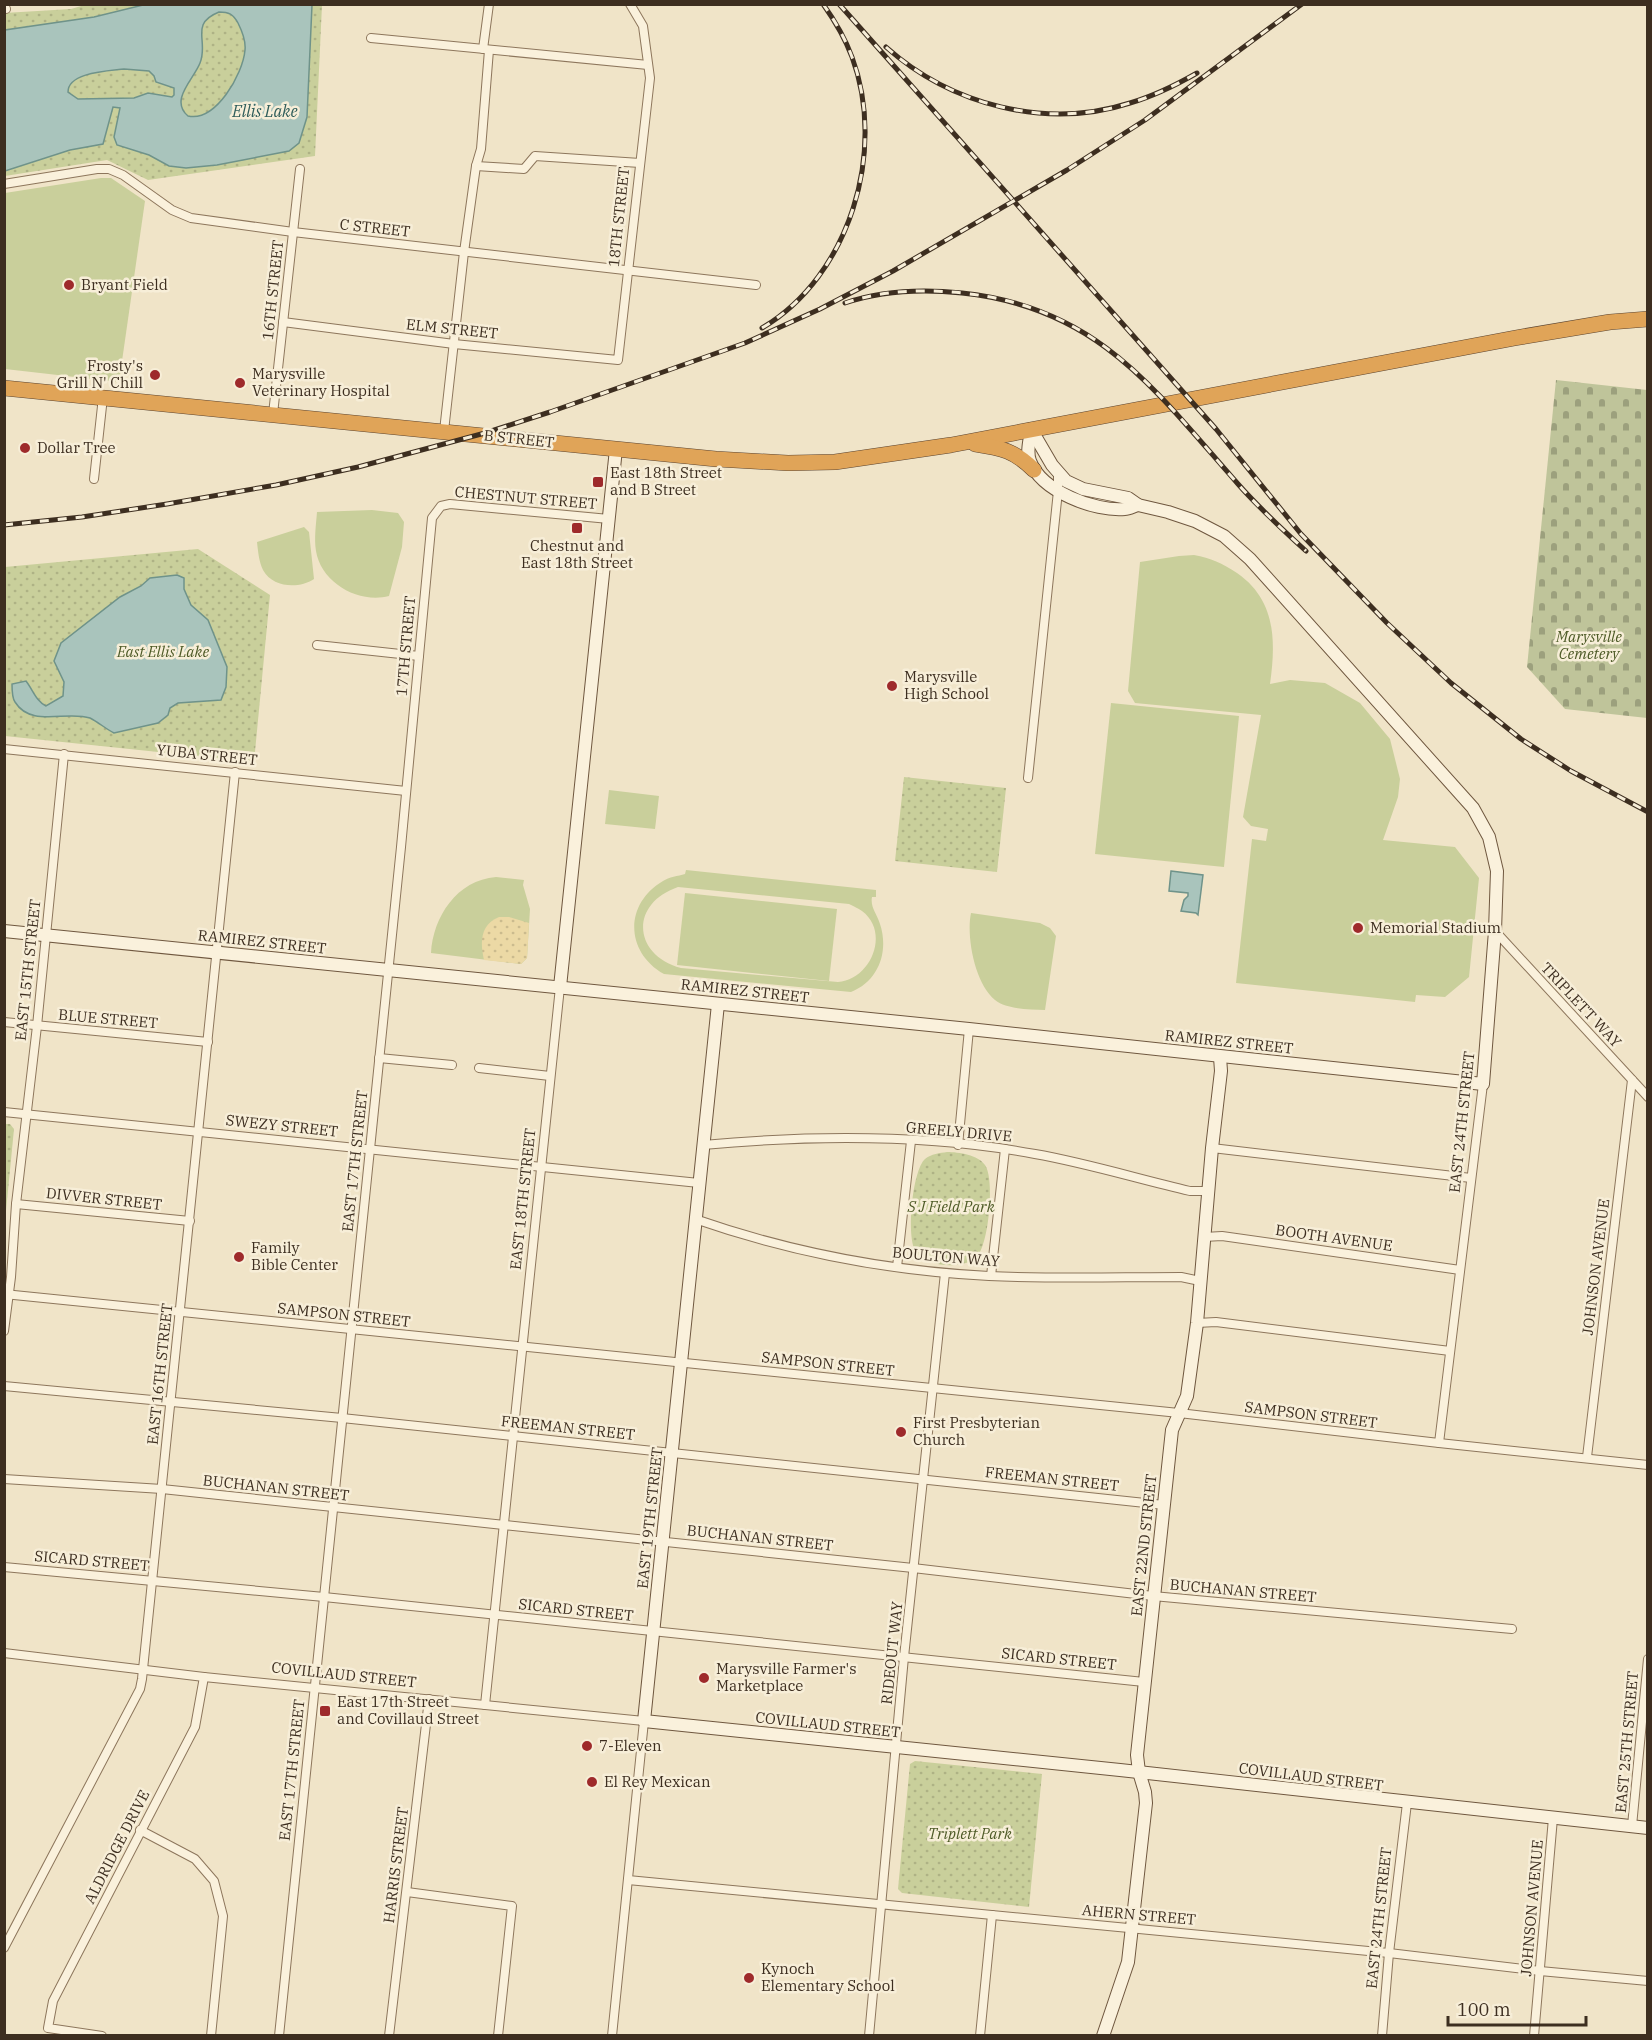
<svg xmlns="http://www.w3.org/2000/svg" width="1652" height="2040" font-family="'IBM Plex Serif',serif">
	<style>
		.grass { fill: #c9cf9b; fill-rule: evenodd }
		.sand { fill: url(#sand-dots) }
		.cemetery { fill: url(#cemetery-stones) }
		.park { fill: url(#park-dots) }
		.water { fill: #a9c4bc; stroke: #6f938a; stroke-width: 1.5; fill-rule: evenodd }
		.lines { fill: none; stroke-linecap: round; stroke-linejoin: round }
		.street-casing { stroke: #8d765c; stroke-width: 10 }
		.secondary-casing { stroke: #6f573f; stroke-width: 14 }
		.highway-casing { stroke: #5b4430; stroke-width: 16 }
		.street { stroke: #faf1dc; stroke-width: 8 }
		.secondary { stroke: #faf1dc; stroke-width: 12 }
		.highway { stroke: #e0a458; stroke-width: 15 }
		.rail-casing { stroke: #3d2e20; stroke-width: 5 }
		.rail { stroke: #f7eed8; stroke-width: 3; stroke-dasharray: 9; stroke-linecap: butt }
		.poi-dot { fill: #9e2a2b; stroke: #f7eed8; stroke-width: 2 }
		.labels { text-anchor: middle; stroke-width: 5; stroke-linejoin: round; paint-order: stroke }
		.street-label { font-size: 15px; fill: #3d2e20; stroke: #f7eed8 }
		.poi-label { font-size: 15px; fill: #3d2e20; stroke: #f7eed8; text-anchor: start }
		.park-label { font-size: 15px; font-style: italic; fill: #4d5a26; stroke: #f7eed8 }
		.water-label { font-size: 16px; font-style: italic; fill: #2f5d5a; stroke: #f7eed8 }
	</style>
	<defs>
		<pattern id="sand-dots" width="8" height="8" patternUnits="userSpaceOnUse" patternTransform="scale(1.5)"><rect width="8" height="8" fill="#ecd9a5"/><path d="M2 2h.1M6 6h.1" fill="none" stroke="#cbbb8e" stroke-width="1.8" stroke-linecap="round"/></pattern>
		<pattern id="cemetery-stones" width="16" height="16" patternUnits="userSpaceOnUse" patternTransform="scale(1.5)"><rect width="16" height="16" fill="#bfc49a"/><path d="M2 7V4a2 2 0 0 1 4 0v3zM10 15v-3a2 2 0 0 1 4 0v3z" fill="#9ca07d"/></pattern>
		<pattern id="park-dots" width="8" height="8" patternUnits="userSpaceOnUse" patternTransform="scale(1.5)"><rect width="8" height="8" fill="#c9cf9b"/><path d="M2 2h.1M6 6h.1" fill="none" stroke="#aeb285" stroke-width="1.8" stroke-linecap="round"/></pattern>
	</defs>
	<rect width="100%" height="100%" fill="#f0e4c8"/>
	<g class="grass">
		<polygon points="101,178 111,178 145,201 119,382 5,369 5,193"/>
		<path d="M372 510 398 513 404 522 402 547 389 596C359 604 321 583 316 551 314 538 316 525 317 512Z"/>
		<path d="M304 527 309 532 314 579C299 589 273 588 263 570 259 562 258 551 257 542Z"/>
		<path d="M1194 555C1211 558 1222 563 1237 573 1276 600 1276 641 1270 684L1290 680 1325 683 1360 703 1390 739 1400 779 1398 797 1383 840 1455 847 1479 878 1469 977 1445 997 1416 995 1415 1002 1236 983 1252 839 1266 841 1268 829 1251 826 1243 817 1261 715 1135 703 1128 691 1140 562 1179 556Z"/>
		<polygon points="1111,703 1239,716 1224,867 1095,854"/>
		<polygon points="609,790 659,796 655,829 605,824"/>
		<path d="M686 870 876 890V897H872C870 907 877 914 880 924 889 951 879 981 851 992L664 974C625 952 624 904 663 881 669 877 678 876 685 874ZM678 887 849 904C853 906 858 908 862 911 891 933 870 980 838 982L681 968C633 955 629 904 678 887Z"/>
		<path d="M496 877 524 880 523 885 530 909 527 958 521 964 431 953C433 917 457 880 496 877Z"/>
		<polygon points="685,893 837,909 829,981 677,965"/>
		<path d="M971 913 1040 923 1050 928 1056 936 1045 1010C1030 1009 1008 1010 995 1000 975 984 966 937 971 913Z"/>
	</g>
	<path class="sand" d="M499 917H509L529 923 527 958 521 964 484 960C480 942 480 925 499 917Z"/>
	<polygon class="cemetery" points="1556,380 1647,390 1647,718 1565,709 1527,667"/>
	<g class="park">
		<polygon points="88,4 322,5 315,156 148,180 107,160 5,176 4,13 71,9"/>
		<polygon points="198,549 270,595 254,762 5,736 5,567"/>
		<polygon points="904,777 1006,788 997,872 895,861"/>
		<polygon points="5,1124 10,1124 14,1129 5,1221"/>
		<path d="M947 1152C959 1152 978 1155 985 1165 995 1179 989 1246 976 1258 970 1263 962 1264 954 1265 942 1266 924 1263 916 1252 906 1238 912 1171 925 1159 931 1154 940 1153 947 1152Z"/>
		<polygon points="915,1761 1042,1774 1029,1907 902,1893 898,1889 910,1764"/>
	</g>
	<g class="water">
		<path d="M143 5H312L307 117 299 143 289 151 217 165 186 168 169 166 149 155 117 145 114 137 120 108 113 107 103 144 70 150 5 171V30L94 17ZM219 12C229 12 233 14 238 23 242 31 246 41 245 50 243 74 216 122 188 116 169 100 194 79 200 63 209 41 189 24 219 12ZM124 69 149 71 154 76 156 82 174 88V95L172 97 148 93 134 98 78 99 68 92C68 72 109 71 124 69Z"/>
		<path d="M177 575 184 578V589L191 605 208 620 227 667 226 687 221 700 178 703 170 708 168 715 158 723 114 733C106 729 98 722 90 718 67 710 31 728 15 702 12 698 12 690 12 684L26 681C33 690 36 701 46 706L63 696 64 682 54 661 61 643 120 597 141 586 150 578Z"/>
		<polygon points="1171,871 1203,875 1198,915 1196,913 1181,911 1184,900 1188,896 1188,893 1169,891"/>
	</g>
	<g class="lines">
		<defs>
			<g id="street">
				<polyline points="4,9 6,9"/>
				<polyline points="371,38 648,65"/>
				<polyline points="483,49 489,4"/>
				<polyline points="476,166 524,169 535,156 640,163"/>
				<polyline points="4,184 97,169 109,169 123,175 172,210 191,218 293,232 756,285"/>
				<polyline points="283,322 454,344 618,360 650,78 643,26 630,4"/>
				<polyline points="273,414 300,169"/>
				<polyline points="444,431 464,252 476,166 481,149 489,50"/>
				<polyline points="94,479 103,397"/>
				<polyline points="317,645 419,656"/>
				<polyline points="4,749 406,791"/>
				<polyline points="1028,778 1058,491 1058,474"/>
				<polyline points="1495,931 1648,1097"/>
				<polyline points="4,1022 208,1042"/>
				<polyline points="379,1058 452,1065"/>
				<polyline points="479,1068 550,1076"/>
				<polyline points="4,1112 699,1183"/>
				<path d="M703 1145C812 1135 927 1134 1035 1154 1087 1163 1138 1179 1190 1191H1208"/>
				<polyline points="958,1145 969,1029"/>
				<polyline points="1212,1148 1471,1178"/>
				<polyline points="16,1204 190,1221"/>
				<path d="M695 1219C790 1252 889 1271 989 1276 1053 1279 1117 1277 1181 1277L1200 1281"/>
				<polyline points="1204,1237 1222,1236 1460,1270"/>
				<polyline points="897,1267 911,1141"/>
				<polyline points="991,1276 1005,1149"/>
				<polyline points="4,1294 1179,1413 1439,1443 1648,1465"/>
				<polyline points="1197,1323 1216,1322 1450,1351"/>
				<polyline points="4,1331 11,1277 16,1204 37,1026 64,754"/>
				<polyline points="4,1386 342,1418 1164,1505"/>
				<polyline points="1439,1443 1483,1084"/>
				<polyline points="1587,1457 1632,1080"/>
				<polyline points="4,1479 162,1489 913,1568 1153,1596 1512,1629"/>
				<polyline points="4,1567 324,1597 1144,1682"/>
				<polyline points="4,1653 204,1677 644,1721 612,2036"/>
				<polyline points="485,1705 560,987"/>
				<polyline points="1632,1826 1648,1659"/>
				<polyline points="140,1830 195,1859 214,1881 223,1916 211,2036"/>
				<polyline points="628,1880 1389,1953 1540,1971 1648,1981"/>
				<polyline points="407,1892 512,1906 498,2036"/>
				<polyline points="4,1948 140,1689 142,1679 235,772"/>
				<polyline points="102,2036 48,2028 53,2001 195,1727 204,1677"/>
				<polyline points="279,2036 401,847 432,518 441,506 450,504 609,519"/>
				<polyline points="389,2036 429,1699"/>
				<polyline points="869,2036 904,1657 945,1273"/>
				<polyline points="980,2036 992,1915"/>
				<polyline points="1382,2036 1389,1953 1407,1803"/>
				<polyline points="1534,2036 1553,1818"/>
			</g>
			<g id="secondary">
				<path d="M1031 429C1030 440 1026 451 1030 461 1041 491 1095 512 1125 509 1129 509 1134 506 1138 505"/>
				<polyline points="4,931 969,1029 1483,1084 1495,931 1497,871 1489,837 1473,808 1250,559 1224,536 1195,521 1168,512 1138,505 1128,498 1083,489 1066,481 1052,465 1031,429"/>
				<polyline points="560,987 616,449"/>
				<polyline points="718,1004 644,1721 1120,1770 1648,1828"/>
				<polyline points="1103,2036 1128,1962 1146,1803 1145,1792 1139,1772 1137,1755 1172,1430 1187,1396 1197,1323 1212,1148 1221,1071 1220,1057"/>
			</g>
			<g id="highway">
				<polyline points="4,388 716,459 788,463 835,462 951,445 1515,338 1610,322 1648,319"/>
				<path d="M975 444C1002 448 1015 451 1034 470"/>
			</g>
		</defs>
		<use href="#street" class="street-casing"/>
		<use href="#secondary" class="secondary-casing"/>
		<use href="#highway" class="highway-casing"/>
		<use href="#street" class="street"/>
		<use href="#secondary" class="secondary"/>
		<use href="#highway" class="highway"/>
		<defs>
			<g id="rail">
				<polyline points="839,4 1216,429 1301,534 1387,623 1451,683 1521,739 1571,771 1648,812"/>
				<path d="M886 47C951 105 1046 130 1130 103 1154 96 1176 85 1197 73"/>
				<path d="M845 303C883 290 923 289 962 293 1098 307 1155 390 1238 484 1259 508 1283 530 1306 551"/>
				<path d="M762 328C850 276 887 151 852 57 845 38 835 21 823 4"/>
				<polyline points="4,525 82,517 167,504 276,485 358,467 485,433 550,412 745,343 820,309 893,271 1067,170 1145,120 1302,4"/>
			</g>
		</defs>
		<use href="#rail" class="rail-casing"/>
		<use href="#rail" class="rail"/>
	</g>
	<g class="poi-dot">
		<circle cx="69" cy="285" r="6"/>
		<circle cx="155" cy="375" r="6"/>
		<circle cx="240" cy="383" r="6"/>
		<circle cx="25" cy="448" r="6"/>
		<rect x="592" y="476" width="12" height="12" rx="3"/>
		<rect x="571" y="522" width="12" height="12" rx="3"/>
		<circle cx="892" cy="686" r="6"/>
		<circle cx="1358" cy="928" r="6"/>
		<circle cx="239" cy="1257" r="6"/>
		<circle cx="901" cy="1432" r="6"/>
		<circle cx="704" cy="1678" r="6"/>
		<rect x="319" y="1705" width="12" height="12" rx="3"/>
		<circle cx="587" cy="1746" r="6"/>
		<circle cx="592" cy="1782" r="6"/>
		<circle cx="749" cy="1978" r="6"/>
	</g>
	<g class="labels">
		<g class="street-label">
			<text transform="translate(619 217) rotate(-84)" y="5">18TH STREET</text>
			<text transform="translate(375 228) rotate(6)" y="5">C STREET</text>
			<text transform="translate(273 290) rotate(-84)" y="5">16TH STREET</text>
			<text transform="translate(452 329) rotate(6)" y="5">ELM STREET</text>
			<text transform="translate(519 439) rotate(6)" y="5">B STREET</text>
			<text transform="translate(526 498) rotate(5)" y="5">CHESTNUT STREET</text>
			<text transform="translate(406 646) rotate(-85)" y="5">17TH STREET</text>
			<text transform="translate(207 755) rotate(6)" y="5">YUBA STREET</text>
			<text transform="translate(262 942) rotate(6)" y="5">RAMIREZ STREET</text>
			<text transform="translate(28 970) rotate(-84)" y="5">EAST 15TH STREET</text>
			<text transform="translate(745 991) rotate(6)" y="5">RAMIREZ STREET</text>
			<text transform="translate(1581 1005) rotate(47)" y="5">TRIPLETT WAY</text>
			<text transform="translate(108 1019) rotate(5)" y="5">BLUE STREET</text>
			<text transform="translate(1229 1042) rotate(6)" y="5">RAMIREZ STREET</text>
			<text transform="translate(1462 1122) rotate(-84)" y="5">EAST 24TH STREET</text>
			<text transform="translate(282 1126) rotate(6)" y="5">SWEZY STREET</text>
			<text transform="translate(959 1132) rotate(5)" y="5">GREELY DRIVE</text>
			<text transform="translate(355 1161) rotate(-84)" y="5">EAST 17TH STREET</text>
			<text transform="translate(104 1199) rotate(6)" y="5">DIVVER STREET</text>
			<text transform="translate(523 1199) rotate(-84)" y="5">EAST 18TH STREET</text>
			<text transform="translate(1334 1238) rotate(8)" y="5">BOOTH AVENUE</text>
			<text transform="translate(946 1257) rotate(5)" y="5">BOULTON WAY</text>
			<text transform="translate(1596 1267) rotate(-83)" y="5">JOHNSON AVENUE</text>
			<text transform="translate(344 1315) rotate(6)" y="5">SAMPSON STREET</text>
			<text transform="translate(828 1364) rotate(6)" y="5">SAMPSON STREET</text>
			<text transform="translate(160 1374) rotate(-84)" y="5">EAST 16TH STREET</text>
			<text transform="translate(1311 1415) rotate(7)" y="5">SAMPSON STREET</text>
			<text transform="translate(568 1428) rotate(6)" y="5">FREEMAN STREET</text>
			<text transform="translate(1052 1479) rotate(6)" y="5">FREEMAN STREET</text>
			<text transform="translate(276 1488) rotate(6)" y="5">BUCHANAN STREET</text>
			<text transform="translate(650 1518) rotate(-84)" y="5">EAST 19TH STREET</text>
			<text transform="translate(760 1538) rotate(6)" y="5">BUCHANAN STREET</text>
			<text transform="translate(1144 1545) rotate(-84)" y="5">EAST 22ND STREET</text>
			<text transform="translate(92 1561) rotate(5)" y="5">SICARD STREET</text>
			<text transform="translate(1243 1591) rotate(5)" y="5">BUCHANAN STREET</text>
			<text transform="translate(576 1610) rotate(6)" y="5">SICARD STREET</text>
			<text transform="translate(892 1653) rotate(-84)" y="5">RIDEOUT WAY</text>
			<text transform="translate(1059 1659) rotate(6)" y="5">SICARD STREET</text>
			<text transform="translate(344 1675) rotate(6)" y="5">COVILLAUD STREET</text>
			<text transform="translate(828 1725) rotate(6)" y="5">COVILLAUD STREET</text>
			<text transform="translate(1627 1742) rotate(-85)" y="5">EAST 25TH STREET</text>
			<text transform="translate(292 1770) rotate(-84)" y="5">EAST 17TH STREET</text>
			<text transform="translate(1311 1777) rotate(7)" y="5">COVILLAUD STREET</text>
			<text transform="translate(117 1847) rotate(-63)" y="5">ALDRIDGE DRIVE</text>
			<text transform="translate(396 1865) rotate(-83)" y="5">HARRIS STREET</text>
			<text transform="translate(1532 1908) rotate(-85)" y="5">JOHNSON AVENUE</text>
			<text transform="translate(1139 1915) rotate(5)" y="5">AHERN STREET</text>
			<text transform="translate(1379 1918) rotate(-84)" y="5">EAST 24TH STREET</text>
		</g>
		<g class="poi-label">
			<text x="81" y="290">Bryant Field</text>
			<text x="143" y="371" text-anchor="end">Frosty's<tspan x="143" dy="17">Grill N' Chill</tspan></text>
			<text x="252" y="379">Marysville<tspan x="252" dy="17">Veterinary Hospital</tspan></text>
			<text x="37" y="453">Dollar Tree</text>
			<text x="610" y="478">East 18th Street<tspan x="610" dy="17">and B Street</tspan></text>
			<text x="577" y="551" text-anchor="middle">Chestnut and<tspan x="577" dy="17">East 18th Street</tspan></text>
			<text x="904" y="682">Marysville<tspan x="904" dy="17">High School</tspan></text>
			<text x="1370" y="933">Memorial Stadium</text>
			<text x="251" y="1253">Family<tspan x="251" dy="17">Bible Center</tspan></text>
			<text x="913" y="1428">First Presbyterian<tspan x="913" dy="17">Church</tspan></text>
			<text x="716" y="1674">Marysville Farmer's<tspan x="716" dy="17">Marketplace</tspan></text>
			<text x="337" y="1707">East 17th Street<tspan x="337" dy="17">and Covillaud Street</tspan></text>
			<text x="599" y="1751">7-Eleven</text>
			<text x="604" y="1787">El Rey Mexican</text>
			<text x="761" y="1974">Kynoch<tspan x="761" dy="17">Elementary School</tspan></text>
		</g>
		<g class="park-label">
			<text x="1589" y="642">Marysville<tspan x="1589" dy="17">Cemetery</tspan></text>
			<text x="163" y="657">East Ellis Lake</text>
			<text x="951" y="1212">S J Field Park</text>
			<text x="970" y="1839">Triplett Park</text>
		</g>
		<g class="water-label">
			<text x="265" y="117">Ellis Lake</text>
		</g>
	</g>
	<rect width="1652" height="2040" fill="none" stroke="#3d2e20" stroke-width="12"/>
	<path d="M1448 2016v9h138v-9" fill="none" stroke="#3d2e20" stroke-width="3"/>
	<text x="1457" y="2016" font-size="18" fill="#3d2e20" stroke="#f7eed8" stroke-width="4.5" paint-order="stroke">100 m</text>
</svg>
